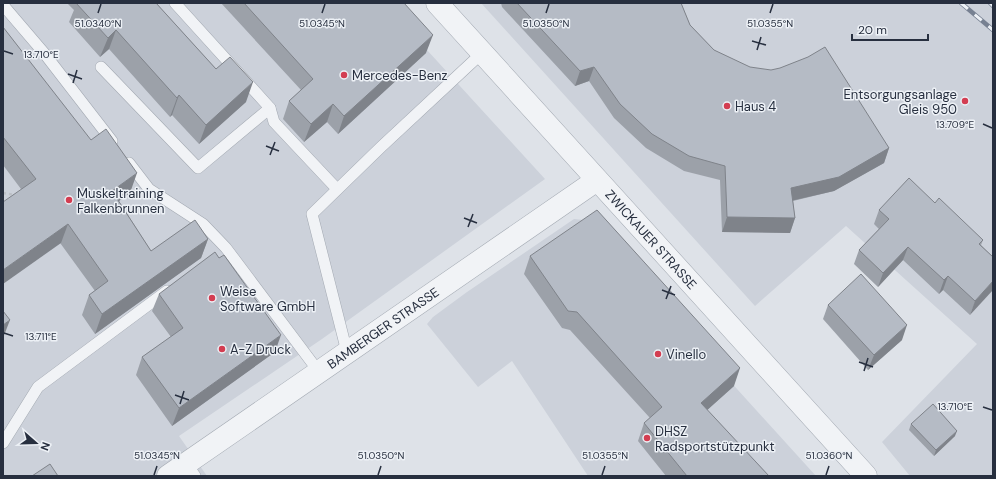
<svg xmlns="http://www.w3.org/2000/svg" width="996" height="479" font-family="'DM Sans',sans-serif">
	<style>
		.built { fill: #ccd1da }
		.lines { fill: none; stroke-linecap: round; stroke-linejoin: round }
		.service-casing { stroke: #a3a9b2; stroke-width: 12 }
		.minor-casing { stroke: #a3a9b2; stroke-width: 23 }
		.path { stroke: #bcc0c6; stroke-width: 2.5; stroke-dasharray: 3 3; stroke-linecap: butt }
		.service { stroke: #f1f3f6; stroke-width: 11 }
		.minor { stroke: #f1f3f6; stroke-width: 22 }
		.rail-casing { stroke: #778192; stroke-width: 4.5 }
		.rail { stroke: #edf1f6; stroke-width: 3; stroke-dasharray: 9; stroke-linecap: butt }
		.wall { fill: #9ca1a9 }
		.shaded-wall { fill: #7f838a }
		.building { fill: #b5bbc5; stroke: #7f838a }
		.ticks { fill: none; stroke: #272f3f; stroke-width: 1.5 }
		.poi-dot { fill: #d33d51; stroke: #edf1f6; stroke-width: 1.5 }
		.labels { text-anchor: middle; stroke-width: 3; stroke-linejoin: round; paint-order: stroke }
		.poi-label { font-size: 13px; fill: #272f3f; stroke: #edf1f6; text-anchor: start }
		.street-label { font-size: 13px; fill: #272f3f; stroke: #edf1f6 }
		.ticks-label { font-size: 10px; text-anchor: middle; fill: #272f3f; stroke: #edf1f6; stroke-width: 3; stroke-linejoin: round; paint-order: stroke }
	</style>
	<rect width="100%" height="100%" fill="#dee2e8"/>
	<g class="built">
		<polygon points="3,3 384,3 545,179 322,339 179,436 207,476 3,476"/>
		<polygon points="481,3 993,3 993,476 910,476 882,442 977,344 846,226 755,306"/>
		<polygon points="574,219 584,220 591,228 816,476 588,476 512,361 478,387 427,324 433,317 467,292"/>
	</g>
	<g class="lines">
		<defs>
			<g id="service">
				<polyline points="175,3 270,108 274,122 337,189"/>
				<polyline points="3,5 44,53 112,141"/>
				<polyline points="101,67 198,168 270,108"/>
				<polyline points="129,163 149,189 203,224 226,248 319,372"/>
				<polyline points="347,352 312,214 381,147 482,53"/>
				<polyline points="3,443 38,387 167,291"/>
				<polyline points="186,463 195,476"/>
			</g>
			<g id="minor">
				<path id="s1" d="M437 3 866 476"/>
				<path id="s2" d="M168 476 597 180"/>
			</g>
		</defs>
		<use href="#service" class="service-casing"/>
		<use href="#minor" class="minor-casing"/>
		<polyline class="path" points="3,193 16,195"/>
		<use href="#service" class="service"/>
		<use href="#minor" class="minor"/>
		<defs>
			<g id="rail">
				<polyline points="961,3 993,30"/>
				<polyline points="990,3 993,6"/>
			</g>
		</defs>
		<use href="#rail" class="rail-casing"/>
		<use href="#rail" class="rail"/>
	</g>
	<g class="wall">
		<polygon points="67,3 156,3 246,102 199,144 172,115 170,117 109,49 100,57 69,22 74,10"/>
		<polygon points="221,3 404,3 426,53 338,134 327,122 304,142 283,119 289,101 301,90"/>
		<polygon points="501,3 681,3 690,25 714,50 889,148 884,163 834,191 793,201 795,218 790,233 722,232 720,180 684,171 646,148 614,118 589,81 575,86 502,7"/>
		<polygon points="3,27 130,193 119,201 151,251 208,239 201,258 95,334 82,315 89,295 95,291 21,189 3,165"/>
		<polygon points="935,203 983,240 981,245 993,257 970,315 943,290 939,294 903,260 878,287 854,264 859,250 879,229 874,224 879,210"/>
		<polygon points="530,256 734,386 707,410 769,476 666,476 638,441 644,423 650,418 570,330 562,328 524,274"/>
		<polygon points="159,294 275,352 172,426 136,375 142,357 171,337 152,311"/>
		<polygon points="828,305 902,340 868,370 823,319"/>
		<polygon points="911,424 955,436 934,456 909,430"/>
	</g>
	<g class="shaded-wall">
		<polygon points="116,30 109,49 100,57 108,38"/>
		<polygon points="433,35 426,53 338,134 344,116"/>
		<polygon points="594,67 589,81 575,86 580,71"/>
		<polygon points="253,82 246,102 199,144 206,125"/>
		<polygon points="179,95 172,115 170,117 177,98"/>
		<polygon points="333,104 327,122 304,142 311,124"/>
		<polygon points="889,148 884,163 834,191 786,202 791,188"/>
		<polygon points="137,173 130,193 105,211 112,191"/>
		<polygon points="727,217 795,218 790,233 722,232"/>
		<polygon points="68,224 61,243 3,284 3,270"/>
		<polygon points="208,239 201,258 95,334 102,314"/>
		<polygon points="908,247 903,260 878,287 883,273"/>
		<polygon points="948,276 943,290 939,294 944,280"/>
		<polygon points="993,281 993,290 970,315 975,301"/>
		<polygon points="10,320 3,338 3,325"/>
		<polygon points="907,325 902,340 868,370 874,355"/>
		<polygon points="281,335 275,352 172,426 179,408"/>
		<polygon points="740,368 734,386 695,421 701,403"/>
		<polygon points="957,431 955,436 934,456 936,450"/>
	</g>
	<g class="building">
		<polygon points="76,3 156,3 216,69 230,57 253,82 206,125 179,95 177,98 116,30 108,38"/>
		<polygon points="244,3 404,3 433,35 344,116 333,104 311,124 289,101 313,79"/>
		<polygon points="517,3 681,3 690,25 714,50 750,67 771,70 780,68 808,57 825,47 889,148 839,177 791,188 795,218 727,217 725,166 689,156 652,134 620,104 594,67 580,71"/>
		<polygon points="3,27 91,140 106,129 137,173 112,191 151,251 195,220 208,239 102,314 89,295 108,281 68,224 3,270 3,202 36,179 3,137"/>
		<polygon points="909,178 935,203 939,198 983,240 979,244 993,257 993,281 975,301 948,276 944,280 908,247 883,273 859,250 889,219 879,210"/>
		<polygon points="597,210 740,368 701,403 769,476 687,476 644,423 662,407 577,312 568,311 530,256"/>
		<polygon points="215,252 219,258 224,255 281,335 179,408 142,357 183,328 159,294"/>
		<polygon points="861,274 907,325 874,355 828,305"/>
		<polygon points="3,311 10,320 3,325"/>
		<polygon points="933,404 957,431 936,450 911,424"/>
		<polygon points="50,464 58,476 32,476"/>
	</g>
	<path class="ticks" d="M98 13 101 4M322 13 325 4M546 13 549 4M770 13 773 4M752 41 766 45M757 50 761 37M4 51 13 54M68 74 82 79M73 83 77 70M983 124 992 128M266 146 279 151M270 155 275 142M464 218 477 223M468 227 473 214M662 290 675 295M666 299 671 286M4 333 13 336M859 362 873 367M864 371 868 358M175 395 189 400M180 404 184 391M983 407 992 410M154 475 157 466M378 475 381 466M602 475 605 466M826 475 829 466"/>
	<g class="poi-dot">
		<circle cx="344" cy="75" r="4"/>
		<circle cx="965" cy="101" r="4"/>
		<circle cx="727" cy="106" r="4"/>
		<circle cx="69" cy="200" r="4"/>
		<circle cx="212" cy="298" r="4"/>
		<circle cx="222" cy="349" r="4"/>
		<circle cx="658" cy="354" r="4"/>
		<circle cx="647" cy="438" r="4"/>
	</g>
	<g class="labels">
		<g class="poi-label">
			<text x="352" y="80">Mercedes-Benz</text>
			<text x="957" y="99" text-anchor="end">Entsorgungsanlage<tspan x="957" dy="15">Gleis 950</tspan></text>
			<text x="735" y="111">Haus 4</text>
			<text x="77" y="198">Muskeltraining<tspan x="77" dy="15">Falkenbrunnen</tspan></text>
			<text x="220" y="296">Weise<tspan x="220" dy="15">Software GmbH</tspan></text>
			<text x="230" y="354">A-Z Druck</text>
			<text x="666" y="359">Vinello</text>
			<text x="655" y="436">DHSZ<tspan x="655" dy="15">Radsportstützpunkt</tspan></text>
		</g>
		<g class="street-label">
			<text dy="5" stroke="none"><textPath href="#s1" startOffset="319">ZWICKAUER STRASSE</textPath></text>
			<text dy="5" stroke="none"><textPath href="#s2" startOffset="261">BAMBERGER STRASSE</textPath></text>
		</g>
	</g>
	<g class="ticks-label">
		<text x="98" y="27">51.0340°N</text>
		<text x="322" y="27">51.0345°N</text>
		<text x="546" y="27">51.0350°N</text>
		<text x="770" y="27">51.0355°N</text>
		<text x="41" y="58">13.710°E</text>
		<text x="955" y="128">13.709°E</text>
		<text x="41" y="340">13.711°E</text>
		<text x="955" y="410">13.710°E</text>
		<text x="157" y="459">51.0345°N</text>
		<text x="381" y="459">51.0350°N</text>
		<text x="605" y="459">51.0355°N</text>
		<text x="829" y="459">51.0360°N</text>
	</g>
	<rect width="996" height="479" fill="none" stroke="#272f3f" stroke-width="8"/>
	<g transform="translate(36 443) rotate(110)" stroke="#edf1f6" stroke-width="3" paint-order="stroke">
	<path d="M0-3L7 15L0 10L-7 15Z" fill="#272f3f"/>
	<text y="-6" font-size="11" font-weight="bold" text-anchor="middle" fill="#272f3f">N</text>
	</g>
	<path d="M852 34v6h76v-6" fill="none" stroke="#272f3f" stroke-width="2"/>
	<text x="858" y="34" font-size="12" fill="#272f3f" stroke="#edf1f6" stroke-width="3" paint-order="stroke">20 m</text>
</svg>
